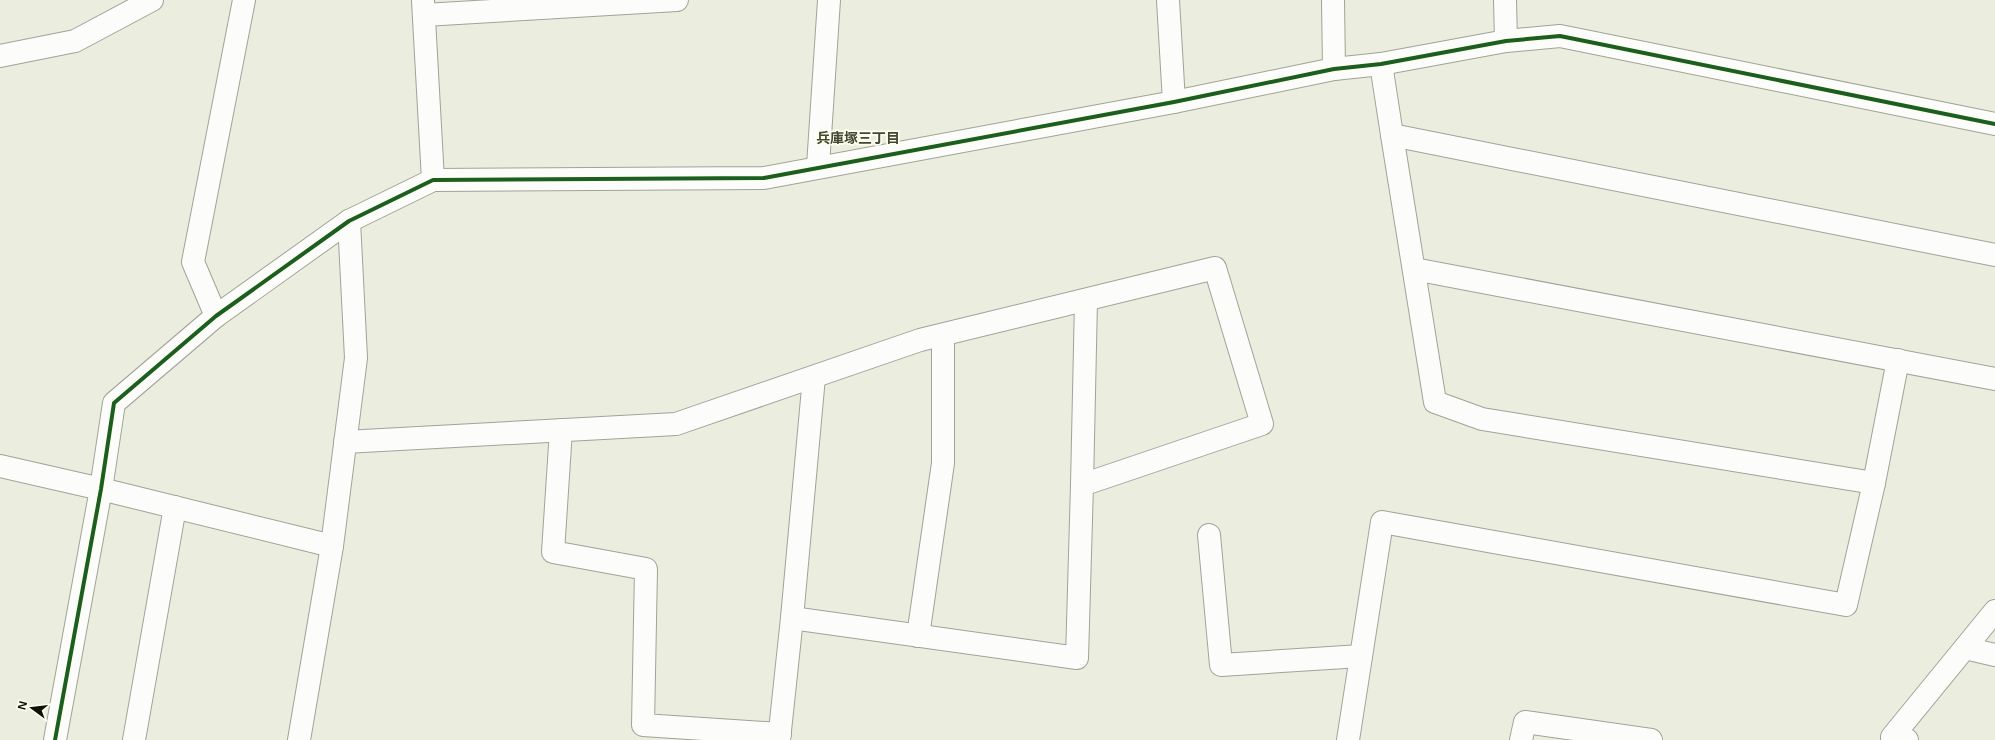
<svg xmlns="http://www.w3.org/2000/svg" width="1995" height="740" font-family="'Noto Sans','Noto Sans JP',sans-serif">
	<style>
		.lines { fill: none; stroke-linecap: round; stroke-linejoin: round }
		.minor-casing { stroke: #a1a398; stroke-width: 24 }
		.minor { stroke: #fcfcfa; stroke-width: 22 }
		.cycleway-casing { stroke: #fdffef; stroke-width: 6 }
		.cycleway { stroke: #1b5e20; stroke-width: 4 }
		.labels { text-anchor: middle; stroke-width: 3.5; stroke-linejoin: round; paint-order: stroke }
		.neighbourhood-label { font-size: 14px; font-weight: bold; fill: #454833; stroke: #fdffef }
	</style>
	<rect width="100%" height="100%" fill="#ebeddf"/>
	<g class="lines">
		<defs>
			<g id="minor">
				<polyline points="1168,0 1174,102"/>
				<polyline points="1333,0 1334,69"/>
				<polyline points="1505,0 1506,41"/>
				<polyline points="423,1 433,180"/>
				<polyline points="424,15 677,0"/>
				<polyline points="0,56 75,41 152,0"/>
				<polyline points="1381,64 1392,135 1995,255"/>
				<polyline points="818,166 829,0"/>
				<polyline points="1414,269 1995,379"/>
				<polyline points="216,316 193,262 244,0"/>
				<polyline points="561,430 553,552 646,569 643,725 780,734"/>
				<polyline points="345,442 676,424 920,340 1215,268 1262,424 1082,485 1077,658 792,618 779,740"/>
				<polyline points="0,466 101,489 332,546 356,358 349,221"/>
				<polyline points="1874,483 1898,360"/>
				<polyline points="1082,485 1086,300"/>
				<polyline points="1209,535 1221,665 1361,656"/>
				<polyline points="792,618 814,377"/>
				<polyline points="918,636 943,463 943,335"/>
				<polyline points="1965,648 1995,655"/>
				<polyline points="55,740 101,489 114,403 216,316 349,221 433,180 764,178 1174,102 1334,69 1381,64 1506,41 1560,36 1995,124"/>
				<polyline points="134,740 175,507"/>
				<polyline points="299,740 332,546"/>
				<polyline points="1348,740 1382,522 1846,605 1874,483 1482,419 1435,402 1392,135"/>
				<polyline points="1521,740 1525,722 1651,740"/>
				<polyline points="1907,740 1892,737 1995,611"/>
			</g>
		</defs>
		<use href="#minor" class="minor-casing"/>
		<use href="#minor" class="minor"/>
		<defs>
			<polyline id="cycleway" points="55,740 101,489 114,403 216,316 349,221 433,180 764,178 1174,102 1334,69 1381,64 1506,41 1560,36 1995,124"/>
		</defs>
		<use href="#cycleway" class="cycleway-casing"/>
		<use href="#cycleway" class="cycleway"/>
	</g>
	<g class="labels">
		<g class="neighbourhood-label">
			<text x="858" y="143">兵庫塚三丁目</text>
		</g>
	</g>
	<g transform="translate(32 708) rotate(285)" stroke="#fdffef" stroke-width="3" paint-order="stroke">
	<path d="M0-3L7 15L0 10L-7 15Z" fill="#0e0f07"/>
	<text y="-6" font-size="11" font-weight="bold" text-anchor="middle" fill="#0e0f07">N</text>
	</g>
</svg>
